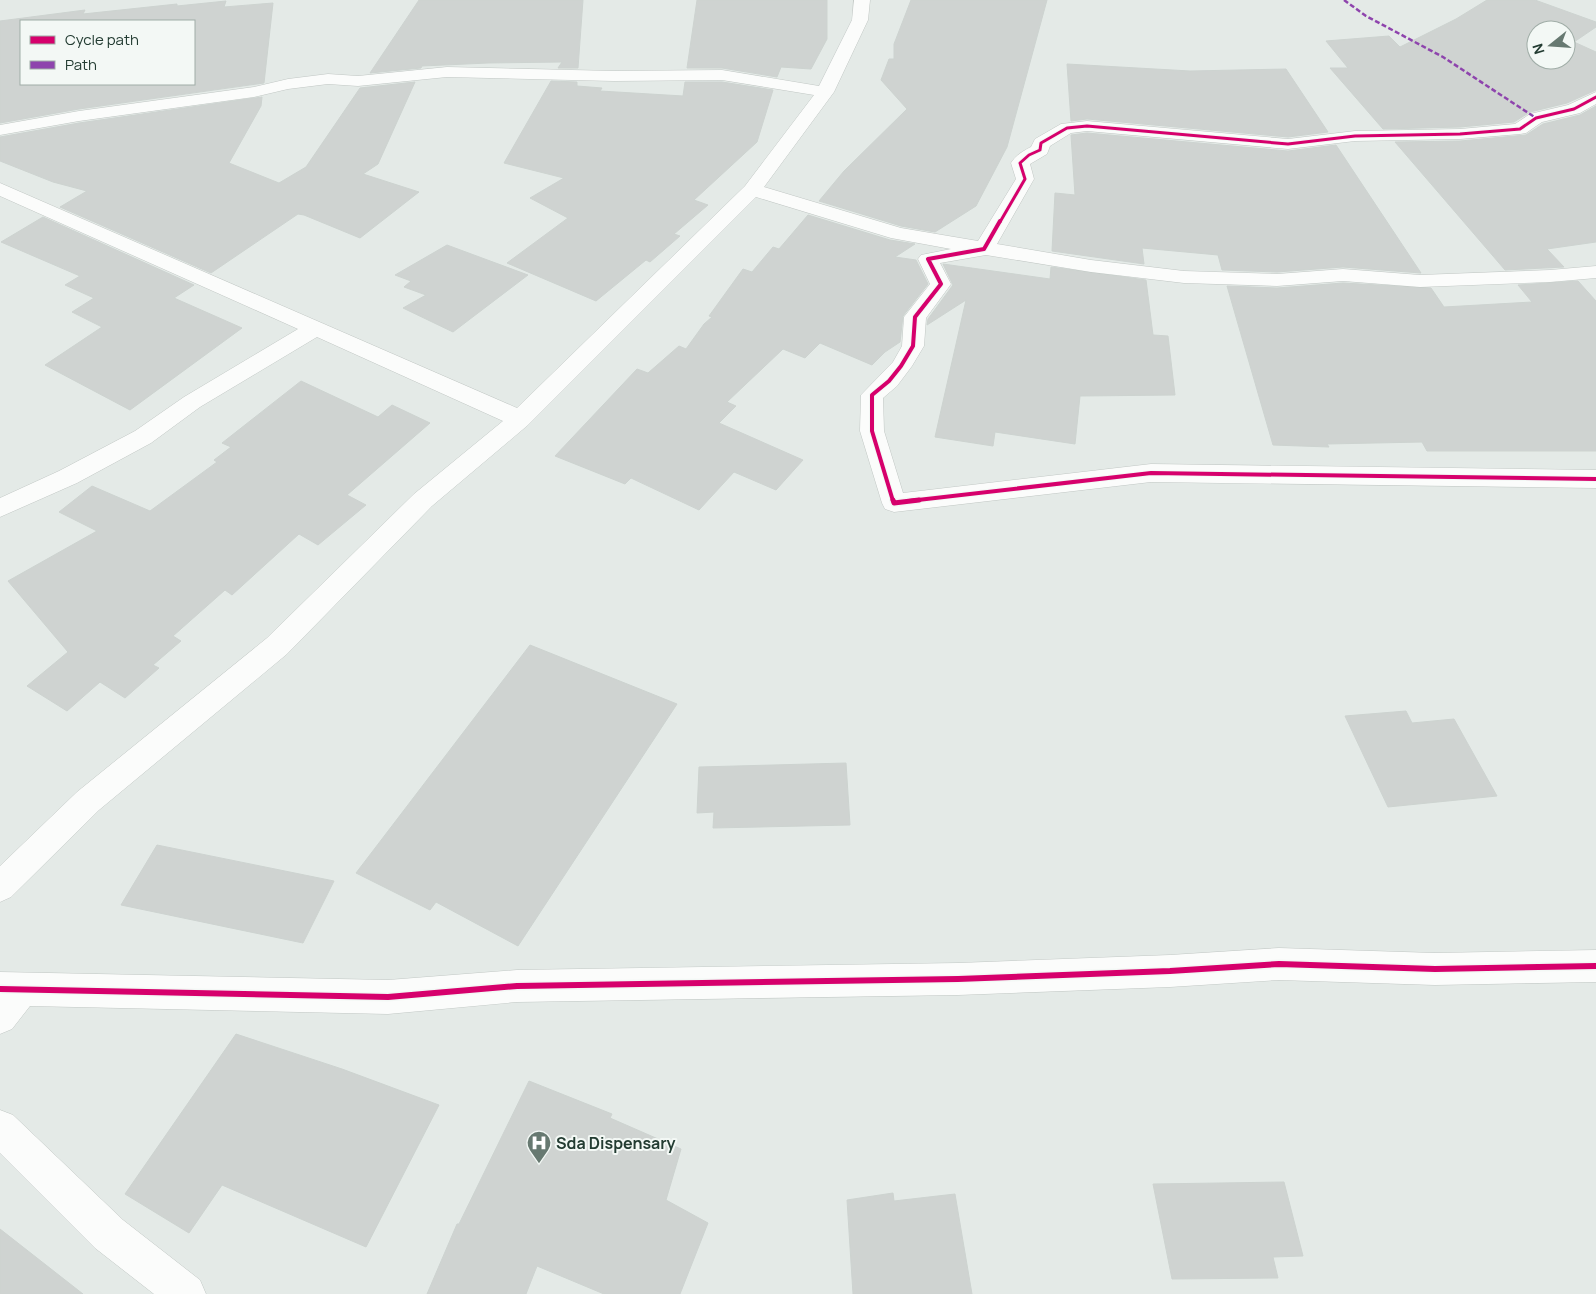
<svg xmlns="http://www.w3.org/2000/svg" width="1596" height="1294" font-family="Manrope,sans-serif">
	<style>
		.building { fill: #cfd3d1; stroke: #cdd3d0; fill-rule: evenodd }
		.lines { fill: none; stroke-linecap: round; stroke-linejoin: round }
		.street-casing { stroke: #c1c7c4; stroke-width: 1 }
		.street { fill: #fbfcfb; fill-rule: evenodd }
		.quiet { stroke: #8e44ad; stroke-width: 2.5; stroke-dasharray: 5 2.5; stroke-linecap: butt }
		.cycleway-far3-casing { stroke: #f3f8f5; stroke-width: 5 }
		.cycleway-far2-casing { stroke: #f3f8f5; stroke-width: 6 }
		.cycleway-far1-casing { stroke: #f3f8f5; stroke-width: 8 }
		.cycleway-casing { stroke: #f3f8f5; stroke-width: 9 }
		.cycleway-far3 { stroke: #d6006c; stroke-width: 3 }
		.cycleway-far2 { stroke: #d6006c; stroke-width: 4 }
		.cycleway-far1 { stroke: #d6006c; stroke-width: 5 }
		.cycleway { stroke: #d6006c; stroke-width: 6 }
		.labels { text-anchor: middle; stroke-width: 4; stroke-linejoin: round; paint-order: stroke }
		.near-poi-label { font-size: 16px; font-weight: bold; fill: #233c32; stroke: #f3f8f5; text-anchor: start }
	</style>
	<rect width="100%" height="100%" fill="#e4eae7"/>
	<g class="building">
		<polygon points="419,0 583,0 578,68 558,68 562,62 488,63 422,66 421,68 370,73"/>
		<polygon points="697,0 827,0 827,39 811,69 781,67 777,77 722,68 687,68"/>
		<polygon points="911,0 1047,0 1007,147 976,206 935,232 901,226 819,201 844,171 907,109 881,80 889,59 894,59 894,44"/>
		<path d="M1487 0H1535L1596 22V27L1574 42 1596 52V90L1567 103 1530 112 1514 122 1460 127 1383 129 1330 68H1348L1326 41 1389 36 1400 47 1456 19ZM1536 30H1566V60H1536Z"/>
		<path d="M226 1 224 7 273 3 264 83 79 109 0 123V21L85 10 83 14 177 4V6ZM21 21H194V84H21Z"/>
		<polygon points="1067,64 1190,71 1286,69 1328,132 1288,137 1087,119 1071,121"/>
		<polygon points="551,81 577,82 577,86 602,88 600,91 683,96 685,82 722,82 773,90 757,142 694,200 708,205 674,234 680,236 650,262 646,260 596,301 507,263 568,218 530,198 564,178 504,163"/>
		<polygon points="415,82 378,164 363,174 419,192 360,238 304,215 298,214 211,273 60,207 87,191 53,182 0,161 0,137 79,123 262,97 261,106 229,163 279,183 306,167 360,88"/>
		<polygon points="1596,106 1596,242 1547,249 1564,267 1505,270 1395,142 1460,141 1526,135 1543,124 1580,115"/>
		<polygon points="1087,133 1288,151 1336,145 1421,273 1343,267 1277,272 1222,270 1218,255 1142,248 1144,264 1052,251 1055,193 1075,195 1071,135"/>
		<polygon points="808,215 890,240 915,244 895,257 916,260 928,284 903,316 900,342 885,352 872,365 820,343 805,358 783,349 727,402 736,406 719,423 803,460 776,490 734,472 699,510 631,478 625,484 555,456 637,369 648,373 679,346 686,349 704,324 712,317 709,316 743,269 752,272 773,247 779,249"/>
		<polygon points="43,217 194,285 174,298 242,328 130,410 45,365 102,327 72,312 94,298 65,285 80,276 1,242"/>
		<polygon points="447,245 528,275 453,332 403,308 426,295 404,287 411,281 395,275"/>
		<polygon points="943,264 1050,279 1051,267 1146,280 1153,335 1168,336 1175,395 1080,396 1075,444 995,432 993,446 935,437 966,300 927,325 928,319 953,285"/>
		<polygon points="1578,281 1596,301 1596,451 1427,451 1422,442 1327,444 1329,447 1273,445 1227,286 1277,288 1343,283 1431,288 1444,307 1532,302 1518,285"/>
		<polygon points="301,381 378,417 392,405 430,423 347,495 366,505 318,545 299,534 232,595 225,590 173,636 181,641 153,665 159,668 125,698 100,682 67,711 27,686 68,652 8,581 97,531 59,512 92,486 150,511 217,462 214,460 231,447 222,443"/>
		<polygon points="530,645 677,704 518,946 436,902 430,910 356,873"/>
		<polygon points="1406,711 1412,723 1454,719 1497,796 1388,807 1345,716"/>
		<polygon points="846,763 850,825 713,828 714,812 697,813 699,767"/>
		<polygon points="157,845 334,881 303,943 121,905"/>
		<polygon points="236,1034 342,1069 439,1105 366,1247 222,1185 189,1233 125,1194"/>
		<polygon points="529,1081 612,1114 610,1118 681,1149 666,1200 708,1223 680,1294 604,1294 537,1266 526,1294 427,1294 457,1224 459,1224"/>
		<polygon points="1284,1182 1303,1256 1273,1257 1278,1278 1172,1279 1153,1184"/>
		<polygon points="893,1193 894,1201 955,1194 972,1294 853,1294 847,1200"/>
		<polygon points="0,1229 83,1294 0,1294"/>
	</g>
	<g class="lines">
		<defs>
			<g id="street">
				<path d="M854 0H870L868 20 834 92 764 187 901 228 978 241 1016 179 1011 163C1016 155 1023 151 1031 147L1035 139 1061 124 1087 121 1288 139 1355 131 1460 129 1515 124 1530 114 1568 105 1596 92V104L1580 113 1542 122 1526 133 1520 134 1460 139 1355 141 1288 149 1087 131 1071 133 1050 146 1047 154 1030 164 1034 179 997 244 1091 260 1184 271 1277 274 1343 269 1420 275 1550 270 1596 266V278L1550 282 1420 287 1343 281 1277 286 1184 283 1091 272 986 255 940 263 951 284 926 318 924 346 912 366 897 386 883 398 884 431 903 493 1151 464 1596 470V488L1151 482 894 512 885 509 882 503 860 431 861 395 893 362 902 346 904 317 930 284 918 259 921 255 951 249 891 238 756 197 528 425 432 506 287 654 99 810 11 897 0 902V866L77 792 267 638 414 494 503 421 317 337 200 407 151 443 77 483 0 517V498L59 471 135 431 184 397 298 329 0 196V183L517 408 745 186 814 95 722 80 614 81 447 77 358 86 328 84 288 89 254 97 79 121 0 135V125L79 111 254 87 288 79 328 74 358 76 447 67 614 71 722 70 819 86 852 20Z"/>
				<polygon points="1279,948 1435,953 1596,950 1596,982 1435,985 1279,980 1170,987 958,995 517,1002 388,1014 30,1006 12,1029 0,1034 0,972 388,980 517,970 958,963 1170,955"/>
				<polygon points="0,1110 13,1115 123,1220 200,1280 206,1294 154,1294 95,1248 0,1153"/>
			</g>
		</defs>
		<use href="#street" class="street-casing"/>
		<use href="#street" class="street"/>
		<polyline class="quiet" points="1344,0 1366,16 1443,57 1536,118"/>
		<defs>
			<polyline id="cycleway-far3" points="1000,222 1025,179 1020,163 1029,155 1040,150 1041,143 1067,128 1087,126 1288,144 1355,136 1460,134 1520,129 1536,118 1574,109 1596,97"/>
			<g id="cycleway-far2">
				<polyline points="893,501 872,431 872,395 889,381 901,366 913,346 915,317 941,284 928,259 984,249 1000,221"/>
				<polyline points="909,501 1151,473 1596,479"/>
			</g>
			<polyline id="cycleway-far1" points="893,500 894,503 919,500"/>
			<polyline id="cycleway" points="0,989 388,997 517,986 958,979 1170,971 1279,964 1435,969 1596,966"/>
		</defs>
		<use href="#cycleway-far3" class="cycleway-far3-casing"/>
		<use href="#cycleway-far2" class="cycleway-far2-casing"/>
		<use href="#cycleway-far1" class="cycleway-far1-casing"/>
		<use href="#cycleway" class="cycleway-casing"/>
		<use href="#cycleway-far3" class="cycleway-far3"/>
		<use href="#cycleway-far2" class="cycleway-far2"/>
		<use href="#cycleway-far1" class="cycleway-far1"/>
		<use href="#cycleway" class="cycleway"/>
	</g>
	<defs>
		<symbol id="hospital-pin" viewBox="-11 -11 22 30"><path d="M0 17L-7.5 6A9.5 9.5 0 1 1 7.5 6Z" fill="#677971" stroke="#f3f8f5"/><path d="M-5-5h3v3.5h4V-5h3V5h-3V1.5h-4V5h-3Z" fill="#fff"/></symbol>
	</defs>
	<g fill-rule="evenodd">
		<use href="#hospital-pin" x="525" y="1129" width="28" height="38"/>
	</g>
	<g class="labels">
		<g class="near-poi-label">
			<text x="556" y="1149">Sda Dispensary</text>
		</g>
	</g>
	<rect x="20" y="20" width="175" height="65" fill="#f3f8f5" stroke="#a0ada7"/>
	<rect x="30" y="36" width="25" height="8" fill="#d6006c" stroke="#a0ada7"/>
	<text x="65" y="45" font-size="15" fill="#233c32">Cycle path</text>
	<rect x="30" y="61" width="25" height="8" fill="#8e44ad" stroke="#a0ada7"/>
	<text x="65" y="70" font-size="15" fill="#233c32">Path</text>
	<g transform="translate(1551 45) rotate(253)"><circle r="24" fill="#f3f8f5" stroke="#a0ada7"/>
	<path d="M0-4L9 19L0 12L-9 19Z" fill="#677971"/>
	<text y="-8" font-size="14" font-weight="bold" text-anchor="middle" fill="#233c32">N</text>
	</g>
</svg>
